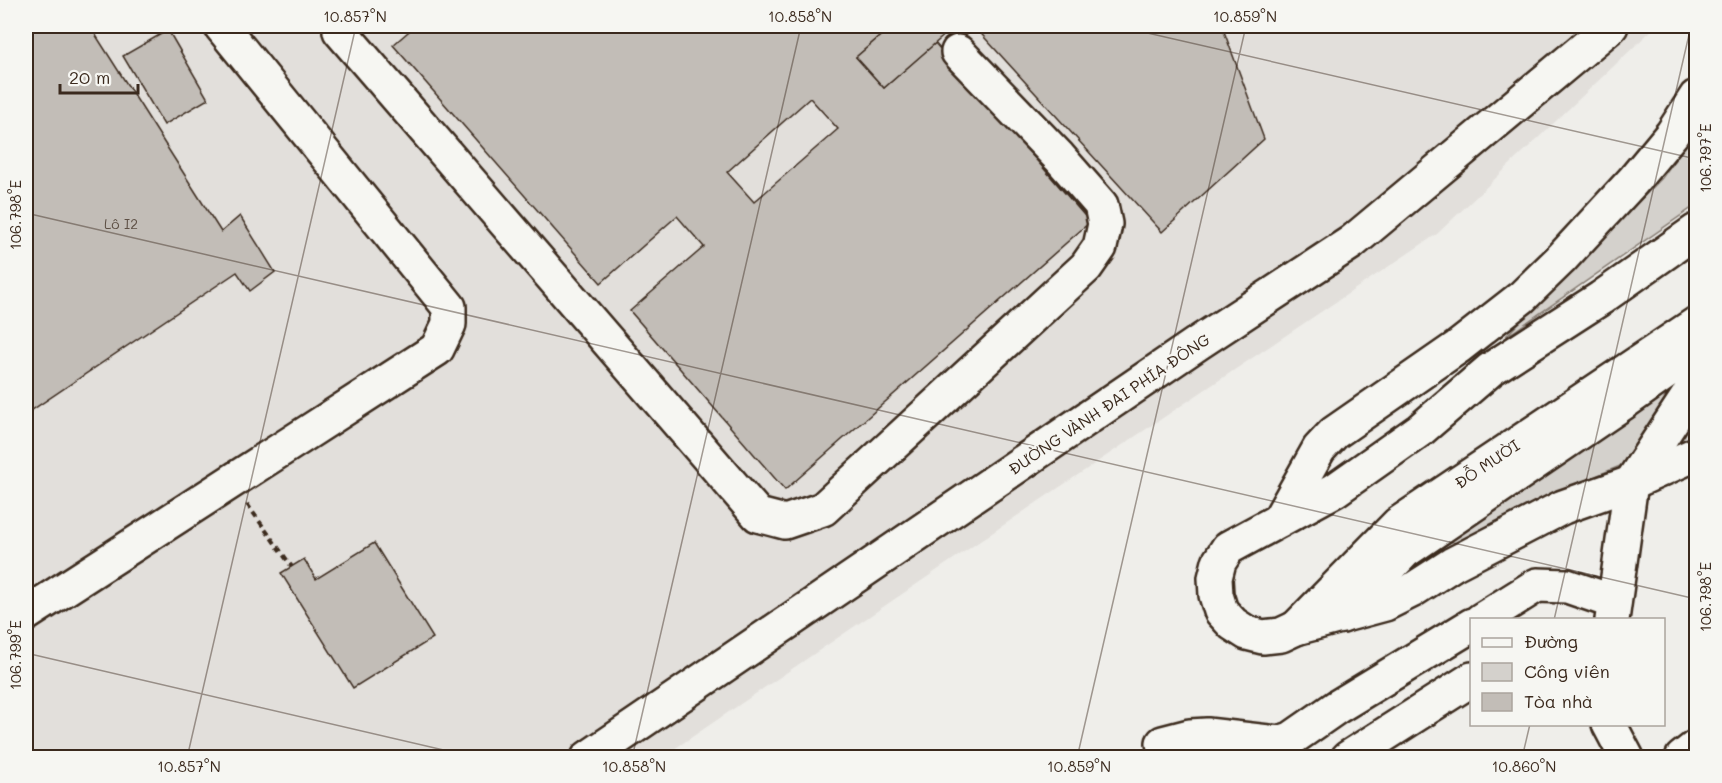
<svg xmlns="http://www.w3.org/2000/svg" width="1722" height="783" font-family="Mali,sans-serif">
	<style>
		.built { fill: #e2dfdb }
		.green { fill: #d4d1cc; stroke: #887e75; stroke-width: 1.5 }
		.building { fill: #c2bdb7; stroke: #3b2a1e; stroke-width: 1.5; fill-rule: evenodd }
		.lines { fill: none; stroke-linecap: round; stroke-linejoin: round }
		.minor-casing { stroke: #3b2a1e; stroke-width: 38 }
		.highway-casing { stroke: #3b2a1e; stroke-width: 38 }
		.path { stroke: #3b2a1e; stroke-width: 4; stroke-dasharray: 6 4.5; stroke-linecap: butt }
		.minor { stroke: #f6f6f2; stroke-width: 33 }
		.highway { stroke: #f6f6f2; stroke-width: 33 }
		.ticks { fill: none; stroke: #3b2a1e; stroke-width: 1.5; stroke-opacity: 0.45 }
		.labels { text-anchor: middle; stroke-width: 4.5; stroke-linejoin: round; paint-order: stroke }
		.number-label { font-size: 14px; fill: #5d4f44 }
		.street-label { font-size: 16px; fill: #3b2a1e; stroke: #f6f6f2 }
		.neatline { fill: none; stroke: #3b2a1e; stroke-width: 2 }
		.ticks-label { font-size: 15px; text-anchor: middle; fill: #3b2a1e }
	</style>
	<rect width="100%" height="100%" fill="#efeeea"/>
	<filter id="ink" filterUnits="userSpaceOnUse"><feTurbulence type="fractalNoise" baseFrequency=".0167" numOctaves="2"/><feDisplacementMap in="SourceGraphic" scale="12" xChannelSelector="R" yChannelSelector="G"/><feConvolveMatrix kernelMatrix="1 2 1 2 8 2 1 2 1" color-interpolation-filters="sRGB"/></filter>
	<g filter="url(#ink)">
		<polygon class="built" points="26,26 1656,26 1437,234 1039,501 661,758 26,757"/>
		<g class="green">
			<polygon points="1696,130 1696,205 1513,332 1506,336 1662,178"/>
			<polygon points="1693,371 1625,464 1564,489 1494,526 1397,587 1393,581"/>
			<polygon points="1696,413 1696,442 1669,449"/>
		</g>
		<g class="building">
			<polygon points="26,26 90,26 221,232 240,216 275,272 250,291 237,272 26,414"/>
			<path d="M415 26H892L856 57 884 88 935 43 1090 222 785 490 630 311 704 247 677 216 601 283 393 45ZM810 98 838 129 754 202 727 172Z"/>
			<polygon points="892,26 955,26 884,88 856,57"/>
			<polygon points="974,26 1222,26 1264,139 1162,232"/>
			<polygon points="168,30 208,99 164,125 123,56"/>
			<polygon points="374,543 433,638 353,688 281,573 304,559 316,579"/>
		</g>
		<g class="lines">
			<defs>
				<g id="minor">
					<polyline points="347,26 340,31 758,515 785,522 823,509 1086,267 1100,247 1105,224 1101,205 1059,157 958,52"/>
					<polyline points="26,614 437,349 449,324 449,307 221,26"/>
					<polyline points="1481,620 1537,585 1567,586 1614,602"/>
					<polyline points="1612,620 1631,483"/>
					<polyline points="1609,724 1627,758"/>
					<polyline points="1163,743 1190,736 1207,735 1279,743 1291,739 1337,707 1472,625"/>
					<polyline points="588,758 1198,343 1352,242 1611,26"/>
					<polyline points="1348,758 1472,679"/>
					<polyline points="1682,758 1696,747"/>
				</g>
				<g id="highway">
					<polyline points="1696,231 1601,298 1491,369 1420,430 1335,490 1228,548 1219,562 1215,578 1216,595 1221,611 1233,624 1247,633 1263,637 1281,635 1296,628 1385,604 1411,591 1453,564 1563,507 1631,483 1696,454"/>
					<polyline points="1631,483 1696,384"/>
					<polyline points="1279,520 1319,449 1334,433 1458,347 1522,297 1560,260 1633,181 1672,134 1696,97"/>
					<polyline points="1342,616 1405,551 1623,403 1696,351"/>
					<polyline points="1296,628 1398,524 1696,324"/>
				</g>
			</defs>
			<use href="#minor" class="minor-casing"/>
			<use href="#highway" class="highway-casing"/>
			<polyline class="path" points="247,504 292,567"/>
			<use href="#minor" class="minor"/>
			<use href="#highway" class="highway"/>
		</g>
	</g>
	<path class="ticks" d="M1117 26 1696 159M26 213 1696 599M1554 620 1691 26M26 653 478 758M187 758 356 26M632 758 801 26M1077 758 1246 26M1522 758 1530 724"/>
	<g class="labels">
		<g class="number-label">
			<text x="121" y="229">Lô I2</text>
		</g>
		<g class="street-label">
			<text transform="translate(1109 404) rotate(-34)" y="6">ĐƯỜNG VÀNH ĐAI PHÍA ĐÔNG</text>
			<text transform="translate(1487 464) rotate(-34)" y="6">ĐỖ MƯỜI</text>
		</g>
	</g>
	<rect width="1722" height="783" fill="none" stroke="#f6f6f2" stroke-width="66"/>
	<rect x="1470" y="618" width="195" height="108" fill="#f6f6f2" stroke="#aba49d" stroke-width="1.5"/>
	<rect x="1482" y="638" width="30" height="9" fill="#f6f6f2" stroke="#aba49d" stroke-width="1.5"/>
	<text x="1524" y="648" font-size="18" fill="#3b2a1e">Đường</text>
	<rect x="1482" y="663" width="30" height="18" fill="#d4d1cc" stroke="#aba49d" stroke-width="1.5"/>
	<text x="1524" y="678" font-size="18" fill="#3b2a1e">Công viên</text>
	<rect x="1482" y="693" width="30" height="18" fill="#c2bdb7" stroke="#aba49d" stroke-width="1.5"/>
	<text x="1524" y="708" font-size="18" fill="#3b2a1e">Tòa nhà</text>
	<path d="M60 84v9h78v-9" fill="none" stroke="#3b2a1e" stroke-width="3"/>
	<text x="69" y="84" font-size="18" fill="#3b2a1e" stroke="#f6f6f2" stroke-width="4.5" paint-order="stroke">20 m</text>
	<rect x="33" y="33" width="1656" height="717" class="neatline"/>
	<g class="ticks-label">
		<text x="355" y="22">10.857°N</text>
		<text x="800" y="22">10.858°N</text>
		<text x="1245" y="22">10.859°N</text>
		<text transform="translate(1706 158) rotate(-90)" y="5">106.797°E</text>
		<text transform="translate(16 215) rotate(-90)" y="5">106.798°E</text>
		<text transform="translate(1706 597) rotate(-90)" y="5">106.798°E</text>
		<text transform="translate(16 655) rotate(-90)" y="5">106.799°E</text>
		<text x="189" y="772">10.857°N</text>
		<text x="634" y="772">10.858°N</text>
		<text x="1079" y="772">10.859°N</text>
		<text x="1524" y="772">10.860°N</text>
	</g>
</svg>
